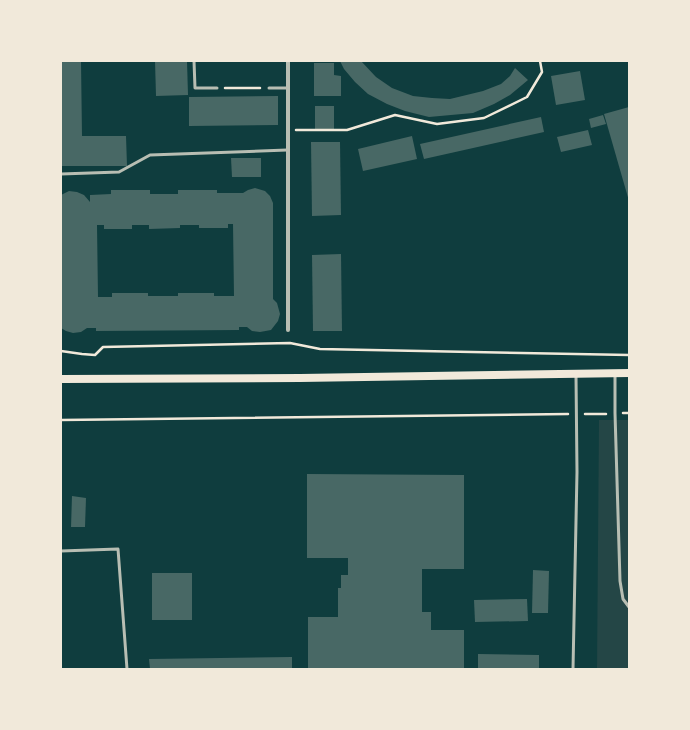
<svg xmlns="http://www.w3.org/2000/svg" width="690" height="730" font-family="'PT Serif',serif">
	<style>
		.green { fill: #244646 }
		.building { fill: #486865; fill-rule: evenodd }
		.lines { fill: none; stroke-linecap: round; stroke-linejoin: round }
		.path { stroke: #f1e9da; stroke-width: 2.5 }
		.service { stroke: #b8beb3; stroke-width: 3 }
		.minor { stroke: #b8beb3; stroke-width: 4 }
		.secondary { stroke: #f1e9da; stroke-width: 8 }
	</style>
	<rect width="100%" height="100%" fill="#0f3d3e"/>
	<polygon class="green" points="599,420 629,420 629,669 597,669"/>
	<g class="building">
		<polygon points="61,61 81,61 82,136 126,136 127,166 61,166"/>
		<polygon points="155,61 187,61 188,95 156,96"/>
		<polygon points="340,61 361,61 376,77 392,88 413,96 432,98 450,99 483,91 501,84 510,76 515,68 528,80 510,95 494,104 473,113 429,117 405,111 387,104 368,94 355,82 344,69"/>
		<polygon points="314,63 334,63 334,75 341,76 341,96 314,96"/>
		<polygon points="580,71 585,100 556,105 551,76"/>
		<polygon points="278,96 278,125 189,126 189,97"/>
		<polygon points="315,106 334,106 334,130 315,129"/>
		<polygon points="629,107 629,201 604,114"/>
		<polygon points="603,115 606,124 591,128 589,119"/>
		<polygon points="541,117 544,132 424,159 420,144"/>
		<polygon points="588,130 592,145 561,152 557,137"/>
		<polygon points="412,136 417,159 363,171 358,149"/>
		<polygon points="311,142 340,142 341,215 312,216"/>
		<polygon points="231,158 261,158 261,177 232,177"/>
		<path d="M255 188 265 191 270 196 273 203V299L277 303 280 314 278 321 271 330 260 332 252 331 247 327H239V330L96 331V328H87L81 332 73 333 66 331 61 328V195L69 191 77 192 84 195 90 202V195L111 194V190H150V194H178V190H217V193H243L248 190ZM228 224H233L234 296H214V293H178V296H148V293H112V297H98L97 225H104V229H132V225H149V229L180 228V225H199V228H228Z"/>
		<polygon points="341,254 342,331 313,331 312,255"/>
		<polygon points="307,474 464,475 464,569 422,569 422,612 431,612 431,630 464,630 464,669 308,669 308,617 338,617 338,588 341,588 341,575 348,575 348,558 307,558"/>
		<polygon points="72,496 86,498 85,527 71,527"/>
		<polygon points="533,570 549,571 548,613 532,613"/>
		<rect x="152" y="573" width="40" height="47"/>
		<polygon points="527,599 528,621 475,622 474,600"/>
		<polygon points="478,654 539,655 539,669 478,669"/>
		<polygon points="292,657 292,669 150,669 149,659"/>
	</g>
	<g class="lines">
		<g class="path">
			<polyline points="225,88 260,88"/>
			<polyline points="296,130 347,130 395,115 437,124 484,118 527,97 542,72 540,61"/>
			<polyline points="61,351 82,354 95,355 103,347 290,343 320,349 629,355"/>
			<polyline points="623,413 629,413"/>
			<polyline points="585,414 606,414"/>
			<polyline points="61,420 568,414"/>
		</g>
		<g class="service">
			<polyline points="194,61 195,88 217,88"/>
			<polyline points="269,88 288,88"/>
			<polyline points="61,174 119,172 150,155 287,150"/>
			<polyline points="615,375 615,413 620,581 623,599 629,607"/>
			<polyline points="61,551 118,549 127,669"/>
			<polyline points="573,669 577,472 576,376"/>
		</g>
		<polyline class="minor" points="288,61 288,330"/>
		<polyline class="secondary" points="61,379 300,378 629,373"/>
	</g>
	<rect width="690" height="730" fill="none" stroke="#f1e9da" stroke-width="124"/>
</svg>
